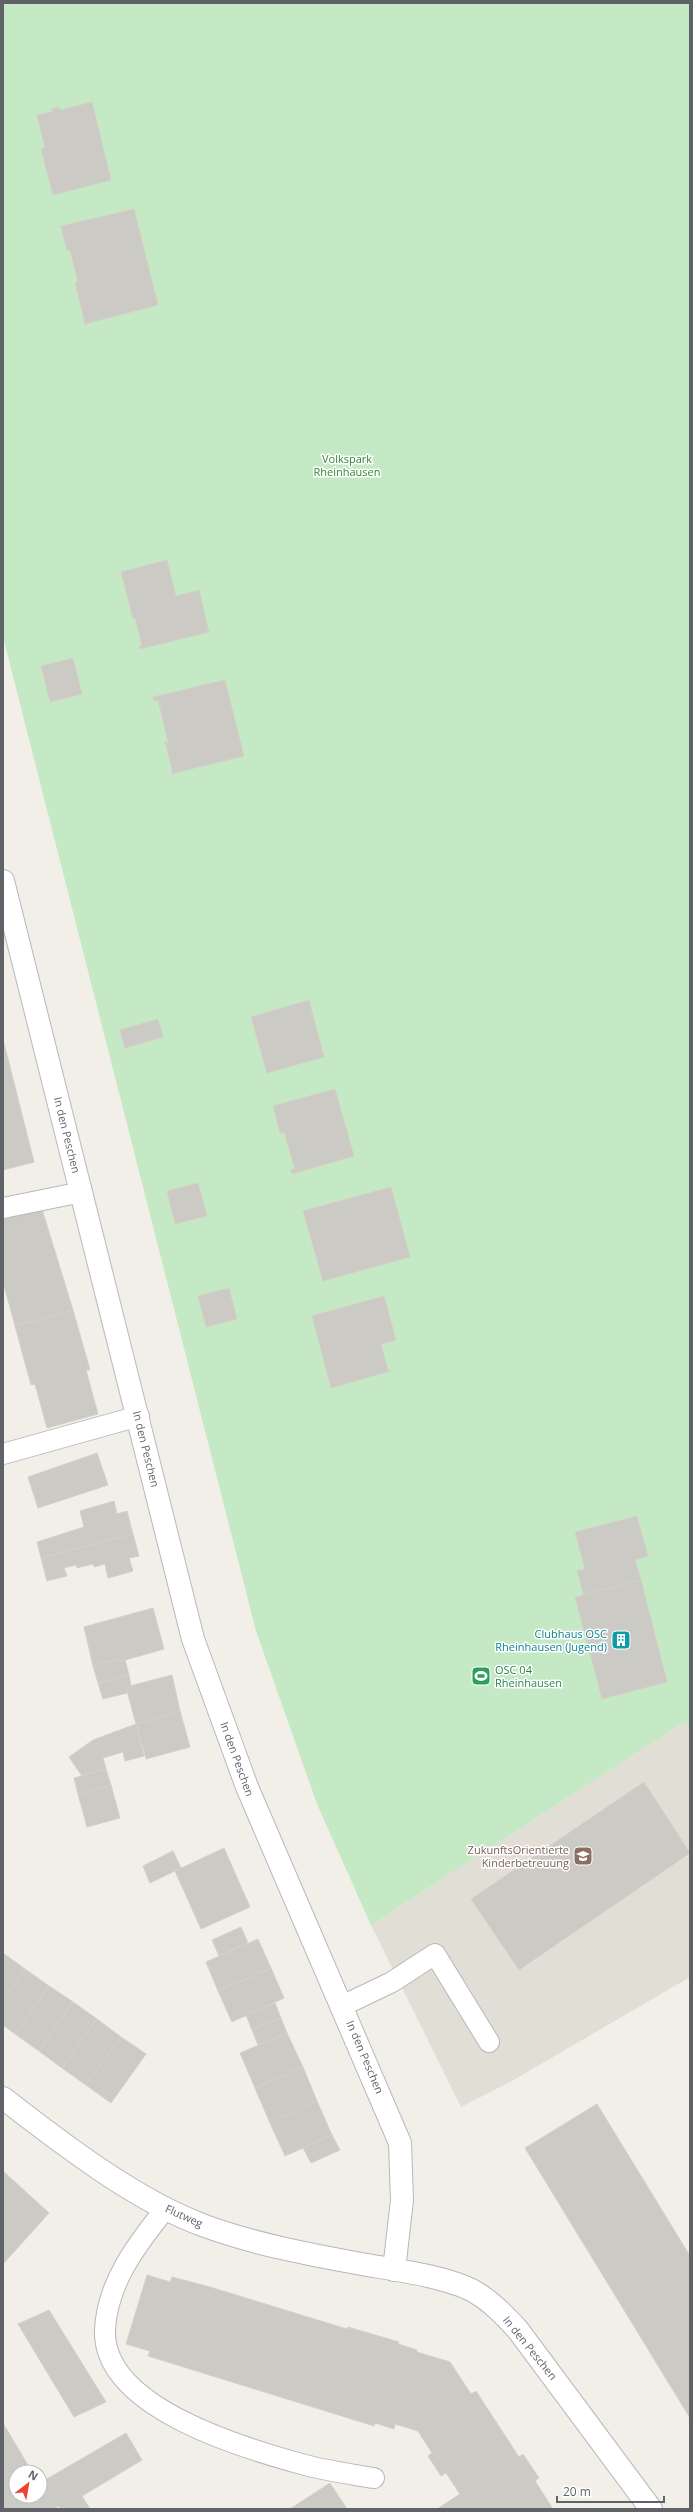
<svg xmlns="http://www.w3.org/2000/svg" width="693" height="2512" font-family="'Open Sans',sans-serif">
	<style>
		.education { fill: #e1ded6 }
		.green { fill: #c5e8c5 }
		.building { fill: #cccac5; stroke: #d6d1c6 }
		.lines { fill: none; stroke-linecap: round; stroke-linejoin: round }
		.service-casing { stroke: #b5b8bc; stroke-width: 22 }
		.minor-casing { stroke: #b5b8bc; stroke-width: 24 }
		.service { stroke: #fff; stroke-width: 20 }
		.minor { stroke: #fff; stroke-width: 22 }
		.labels { text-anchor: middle; stroke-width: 3; stroke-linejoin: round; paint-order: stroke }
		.park-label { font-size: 11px; fill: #348238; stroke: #fff }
		.street-label { font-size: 11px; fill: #5f6368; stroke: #fff }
		.culture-label { font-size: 11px; fill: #0d838f; stroke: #fff; text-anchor: end }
		.leisure-label { font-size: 11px; fill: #27864d; stroke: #fff; text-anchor: start }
		.education-label { font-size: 11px; fill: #785e54; stroke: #fff; text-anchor: end }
	</style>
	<rect width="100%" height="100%" fill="#f1efe8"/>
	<polygon class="education" points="684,1722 690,1727 690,1977 510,2082 461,2107 371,1925"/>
	<polygon class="green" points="3,3 690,3 690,1727 684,1722 371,1925 317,1804 256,1631 3,637"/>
	<g class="building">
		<polygon points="92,102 111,180 53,195 41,149 45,148 37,115 52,112 51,109 59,107 60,110"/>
		<polygon points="134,209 158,305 85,324 75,282 78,282 70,250 67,251 61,226"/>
		<polygon points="167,560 176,596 199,590 209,632 140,649 139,647 142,646 135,618 133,619 121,572"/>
		<polygon points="73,658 82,694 50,702 41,666"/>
		<polygon points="225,680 244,756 171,774 172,770 166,745 164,743 168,742 158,700 154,701 153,697"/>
		<polygon points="309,1000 324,1057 267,1073 251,1017"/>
		<polygon points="158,1019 163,1037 125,1048 120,1030"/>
		<polygon points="3,1040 8,1059 3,1060"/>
		<polygon points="8,1059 34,1162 3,1170 3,1060"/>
		<polygon points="335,1089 354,1156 292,1174 291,1170 295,1169 284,1132 280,1133 273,1106"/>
		<polygon points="198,1183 207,1216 175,1224 167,1191"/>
		<polygon points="391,1187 410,1257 323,1281 303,1211"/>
		<polygon points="42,1209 73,1310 15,1326 3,1282 3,1219"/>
		<polygon points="229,1288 237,1319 206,1327 198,1296"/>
		<polygon points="384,1296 396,1340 381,1344 388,1370 390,1371 331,1388 312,1316"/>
		<polygon points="73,1310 90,1370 86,1370 98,1414 47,1428 35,1384 31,1385 15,1326"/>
		<polygon points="97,1453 108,1485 38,1508 28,1477"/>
		<polygon points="114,1501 117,1514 127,1511 133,1534 41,1558 37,1542 84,1527 80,1511"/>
		<polygon points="637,1516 648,1556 635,1560 641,1580 584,1596 577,1571 585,1569 575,1532"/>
		<polygon points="133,1534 139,1556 129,1558 133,1571 108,1578 105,1564 94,1567 93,1564 77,1568 76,1565 64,1568 67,1576 47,1581 41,1558"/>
		<polygon points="641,1580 667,1682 602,1699 575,1597"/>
		<polygon points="153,1608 164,1649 118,1662 117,1659 93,1666 84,1627"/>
		<polygon points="117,1659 118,1662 125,1660 129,1675 98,1683 93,1666"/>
		<polygon points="129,1675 131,1686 126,1687 127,1693 103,1699 98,1683"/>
		<polygon points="172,1675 180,1711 136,1724 126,1687"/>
		<polygon points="180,1711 190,1747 146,1759 136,1724"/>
		<polygon points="136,1724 144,1756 125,1761 123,1752 103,1758 106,1769 82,1776 69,1757 93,1740"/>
		<polygon points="106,1769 111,1785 78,1794 74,1778"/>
		<polygon points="644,1782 690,1853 519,1970 471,1899"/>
		<polygon points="111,1785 120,1818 87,1827 78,1794"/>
		<polygon points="224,1848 250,1907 201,1929 175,1871"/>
		<polygon points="173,1851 181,1868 150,1883 143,1866"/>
		<polygon points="241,1927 248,1943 219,1956 212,1940"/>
		<polygon points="258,1939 271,1968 218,1991 206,1962"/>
		<polygon points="3,1953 25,1969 3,2000"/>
		<polygon points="271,1968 284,1998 232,2022 218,1991"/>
		<polygon points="25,1969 49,1986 15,2034 3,2025 3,2000"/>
		<polygon points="49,1986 73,2002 39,2051 15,2034"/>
		<polygon points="73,2002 97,2019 62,2068 39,2051"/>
		<polygon points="275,2003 281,2018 252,2030 246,2015"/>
		<polygon points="281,2018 287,2033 258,2045 252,2030"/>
		<polygon points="97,2019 121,2037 86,2085 62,2068"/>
		<polygon points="287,2033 303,2067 255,2088 240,2053"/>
		<polygon points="121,2037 146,2054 111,2103 86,2085"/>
		<polygon points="303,2067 317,2101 270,2123 255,2088"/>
		<polygon points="317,2101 332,2135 285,2156 270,2123"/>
		<polygon points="597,2104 690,2256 690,2418 525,2148"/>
		<polygon points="332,2135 340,2150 311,2163 303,2148"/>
		<polygon points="4,2172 49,2213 3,2264 3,2173"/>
		<polygon points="147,2275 170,2282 172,2277 210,2287 347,2329 348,2327 399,2342 398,2344 417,2350 417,2352 450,2362 471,2394 476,2391 519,2457 523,2454 539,2478 535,2481 553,2509 437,2509 460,2494 446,2473 441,2476 428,2456 432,2453 418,2431 395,2424 394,2429 375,2423 374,2426 148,2356 150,2351 126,2344"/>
		<polygon points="49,2310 106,2402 74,2417 18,2324"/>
		<polygon points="3,2423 32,2472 16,2472 16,2496 18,2496 3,2505"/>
		<polygon points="126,2433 142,2460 82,2496 90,2509 61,2509 59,2506 53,2509 3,2509 3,2505 18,2496 40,2496 40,2483"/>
		<polygon points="330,2483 347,2509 290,2509"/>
	</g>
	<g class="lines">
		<defs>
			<g id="service">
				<polyline points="3,1208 82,1192"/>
				<polyline points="3,1454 139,1416"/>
				<polyline points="342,2006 392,1982 435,1954 489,2042"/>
				<path d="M166 2208C137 2244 107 2283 105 2330 102 2408 246 2449 305 2465 327 2471 351 2474 374 2478"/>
			</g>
			<g id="minor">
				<polyline points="3,881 193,1639 247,1787 400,2143 402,2200 394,2270"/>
				<path d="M3 2098C61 2143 136 2201 205 2226 257 2245 312 2255 367 2265 397 2270 449 2277 475 2292 492 2302 505 2316 518 2330L651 2509"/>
			</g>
		</defs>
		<use href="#service" class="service-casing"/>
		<use href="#minor" class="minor-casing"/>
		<use href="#service" class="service"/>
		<use href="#minor" class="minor"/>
	</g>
	<defs>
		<symbol id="building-square" viewBox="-11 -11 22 22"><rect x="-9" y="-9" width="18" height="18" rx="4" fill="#0f9aa8" stroke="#fff"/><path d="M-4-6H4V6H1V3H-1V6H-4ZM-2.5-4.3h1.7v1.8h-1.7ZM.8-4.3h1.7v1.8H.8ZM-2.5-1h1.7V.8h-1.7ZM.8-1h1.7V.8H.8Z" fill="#fff"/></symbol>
		<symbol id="stadium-square" viewBox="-11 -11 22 22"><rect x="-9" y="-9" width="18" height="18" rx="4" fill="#2e9e5b" stroke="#fff"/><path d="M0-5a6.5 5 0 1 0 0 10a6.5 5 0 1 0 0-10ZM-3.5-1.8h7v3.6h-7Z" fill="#fff"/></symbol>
		<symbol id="school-square" viewBox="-11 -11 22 22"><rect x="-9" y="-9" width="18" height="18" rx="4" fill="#8d6e63" stroke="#fff"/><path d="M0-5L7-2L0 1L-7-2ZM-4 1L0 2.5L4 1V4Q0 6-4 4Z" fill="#fff"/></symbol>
	</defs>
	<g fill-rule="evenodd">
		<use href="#building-square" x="610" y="1629" width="22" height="22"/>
		<use href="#stadium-square" x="470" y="1665" width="22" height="22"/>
		<use href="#school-square" x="572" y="1845" width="22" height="22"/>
	</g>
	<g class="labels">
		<g class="park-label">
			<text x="347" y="463">Volkspark<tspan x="347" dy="13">Rheinhausen</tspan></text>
		</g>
		<g class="street-label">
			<text transform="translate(67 1135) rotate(76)" y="4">In den Peschen</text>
			<text transform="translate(146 1449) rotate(76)" y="4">In den Peschen</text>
			<text transform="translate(237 1759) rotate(70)" y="4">In den Peschen</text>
			<text transform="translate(365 2057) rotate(67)" y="4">In den Peschen</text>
			<text transform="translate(184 2216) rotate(24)" y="4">Flutweg</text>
			<text transform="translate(530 2348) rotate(51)" y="4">In den Peschen</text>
		</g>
		<g class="culture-label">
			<text x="607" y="1638">Clubhaus OSC<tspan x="607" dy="13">Rheinhausen (Jugend)</tspan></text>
		</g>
		<g class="leisure-label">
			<text x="495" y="1674">OSC 04<tspan x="495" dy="13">Rheinhausen</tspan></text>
		</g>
		<g class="education-label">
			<text x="569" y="1854">ZukunftsOrientierte<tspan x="569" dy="13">Kinderbetreuung</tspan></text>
		</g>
	</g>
	<rect width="693" height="2512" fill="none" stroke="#5f6368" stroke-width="8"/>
	<g transform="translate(28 2484) rotate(31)"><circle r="19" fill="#ffffff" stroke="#bfc1c3"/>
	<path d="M0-3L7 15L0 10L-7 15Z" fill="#ea4335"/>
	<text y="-6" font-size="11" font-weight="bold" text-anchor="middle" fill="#5f6368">N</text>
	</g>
	<path d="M557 2496v6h107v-6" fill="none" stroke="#5f6368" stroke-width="2"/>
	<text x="563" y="2496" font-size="12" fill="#5f6368" stroke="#ffffff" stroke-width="3" paint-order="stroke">20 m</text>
</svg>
